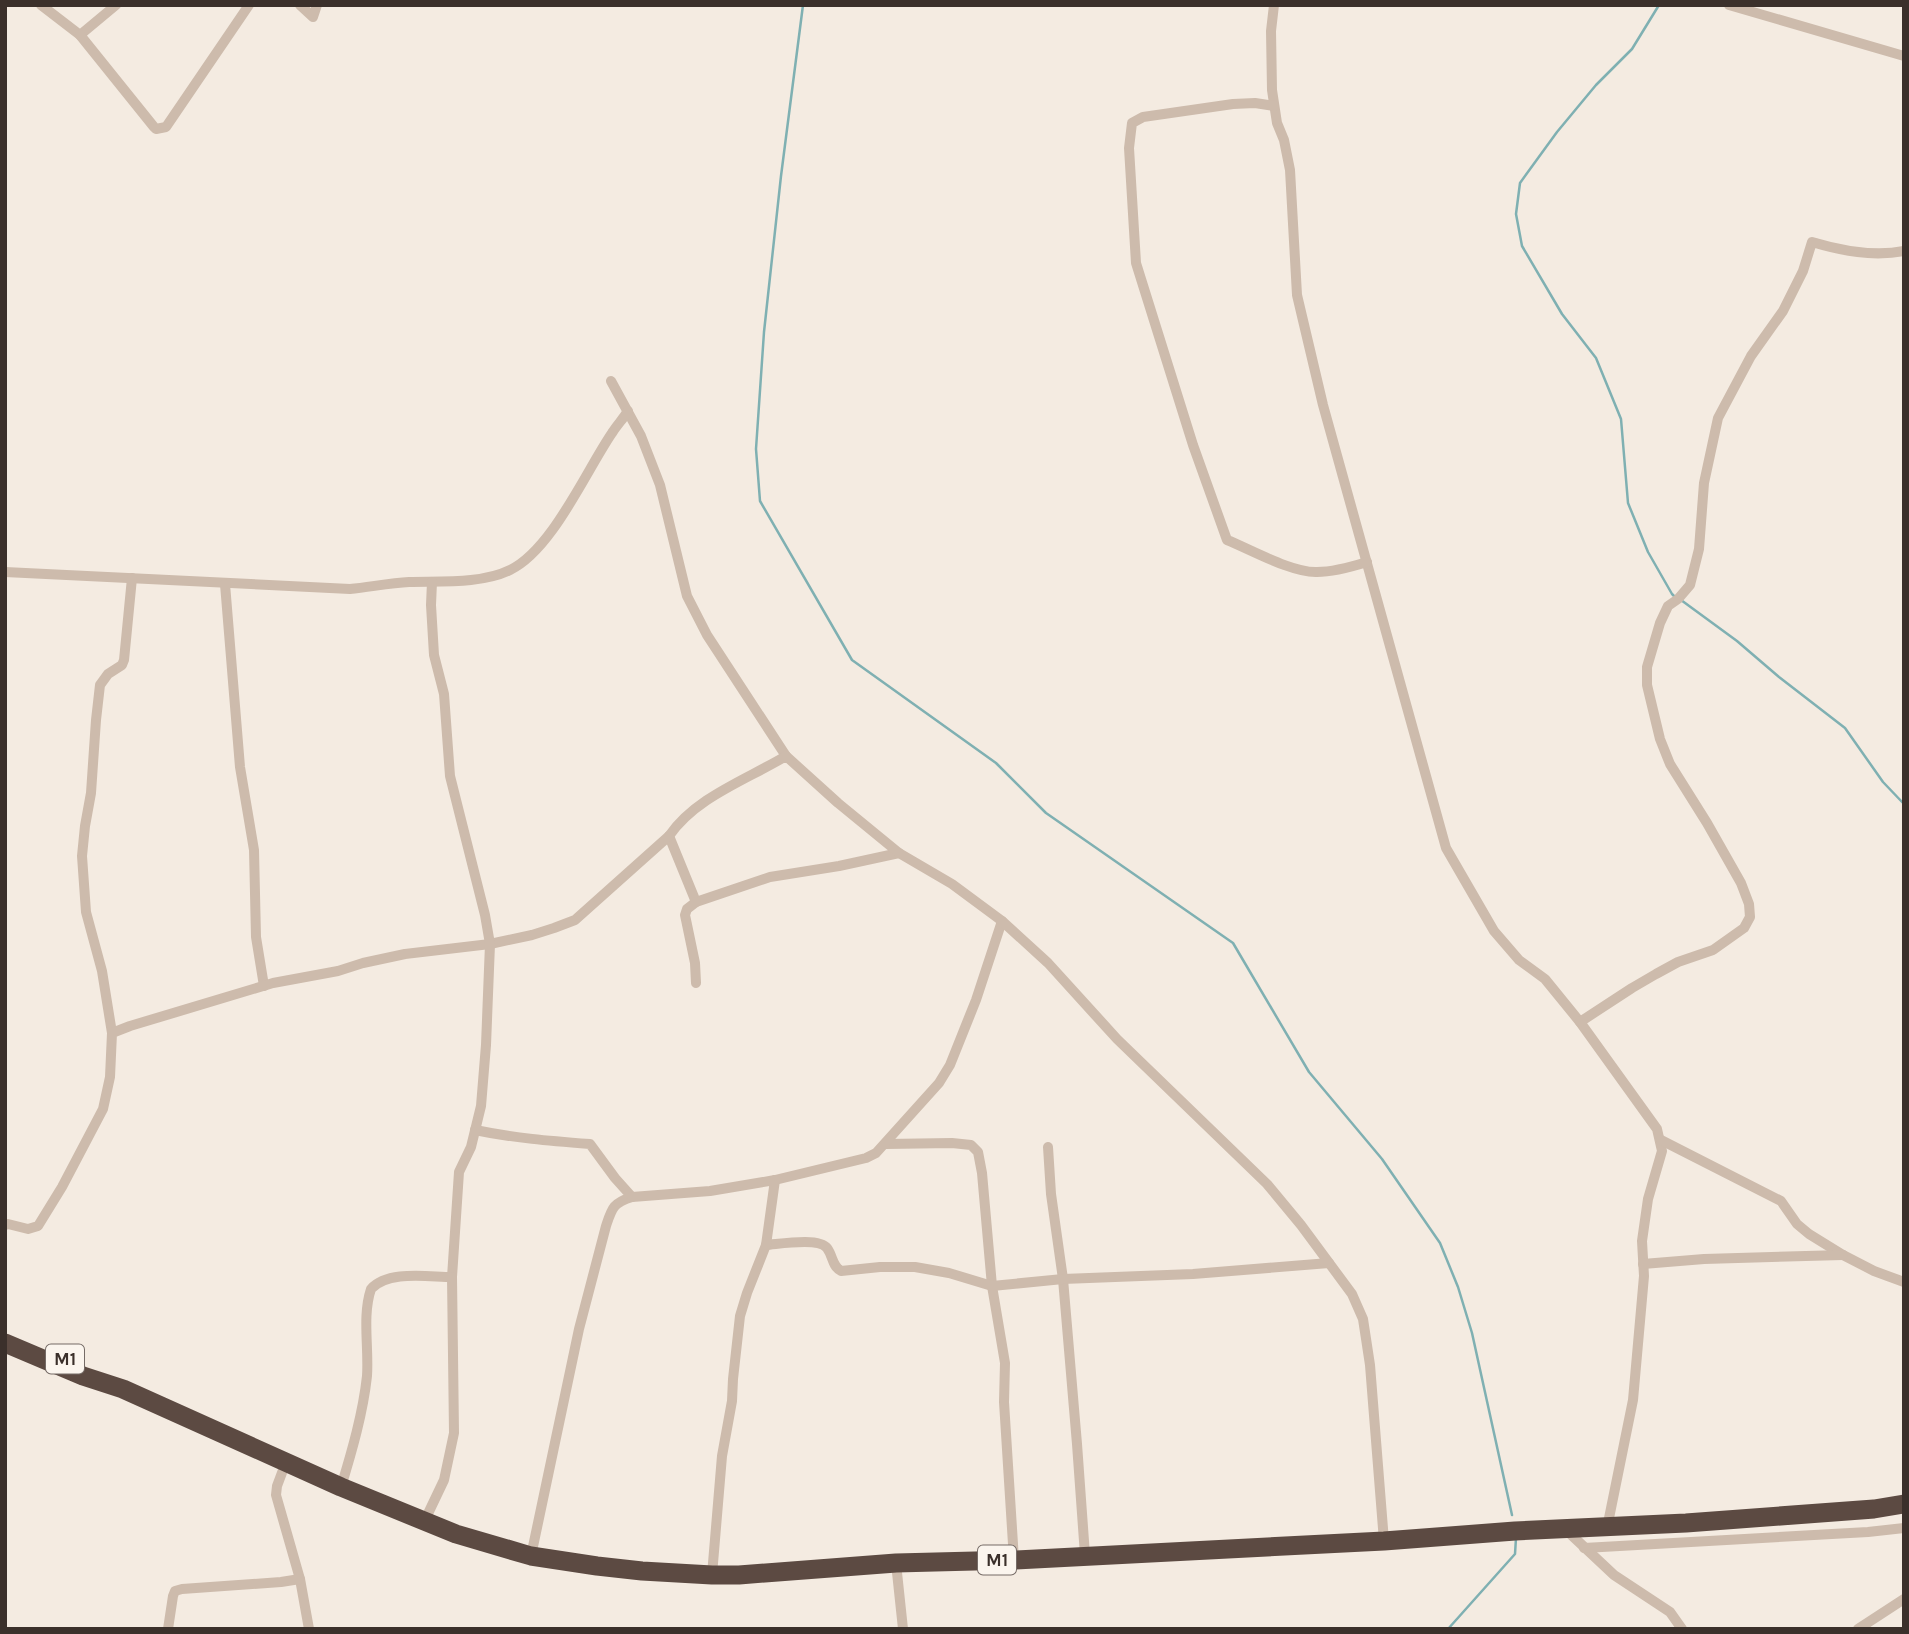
<svg xmlns="http://www.w3.org/2000/svg" width="1909" height="1634" font-family="Karla,sans-serif">
	<style>
		.lines { fill: none; stroke-linecap: round; stroke-linejoin: round }
		.stream { stroke: #7fb0b2; stroke-width: 2.5 }
		.street { stroke: #cdbbac; stroke-width: 10 }
		.highway { stroke: #5c4a42; stroke-width: 19 }
		.labels { text-anchor: middle; stroke-width: 7; stroke-linejoin: round; paint-order: stroke }
		.shield { fill: #fbf5ee; stroke: #756b66; stroke-width: 2 }
		.shield-label { font-size: 18px; font-weight: bold; fill: #3b302b }
	</style>
	<rect width="100%" height="100%" fill="#f4ebe1"/>
	<g class="lines">
		<g class="stream">
			<polyline points="803,5 781,176 764,332 756,449 760,501 852,660 996,763 1046,813 1233,943 1309,1072 1382,1159 1440,1243 1458,1287 1472,1333 1512,1515"/>
			<polyline points="1659,5 1632,49 1596,85 1557,132 1520,183 1516,214 1522,246 1562,314 1596,358 1621,419 1628,503 1648,552 1672,594 1675,597"/>
			<polyline points="1681,600 1737,641 1779,677 1845,728 1883,782 1904,804"/>
			<polyline points="1448,1629 1515,1554 1516,1538"/>
		</g>
		<g class="street">
			<polyline points="41,5 80,35 116,5"/>
			<polyline points="300,5 313,17 317,5"/>
			<polyline points="1274,5 1271,31 1272,90 1277,123 1284,140 1290,170 1297,295 1323,405 1446,848 1494,931 1519,960 1545,979 1580,1022 1657,1129 1662,1151 1648,1199 1642,1241 1644,1276 1633,1400 1607,1528"/>
			<polyline points="1729,5 1904,56"/>
			<polyline points="80,35 154,127 156,129 166,127 249,5"/>
			<path d="M1274 106 1255 103 1233 104 1143 117 1132 123 1129 148 1136 263 1193 445 1227 540C1252 550 1292 573 1317 572 1334 572 1351 567 1367 562"/>
			<polyline points="611,381 641,436 660,485 687,596 707,635 786,756"/>
			<path d="M5 572 350 589C370 587 390 583 409 582 440 581 482 584 510 570 552 550 586 471 612 433 617 425 623 419 628 411"/>
			<polyline points="225,584 240,767 254,850 256,937 264,986"/>
			<polyline points="669,836 696,902 770,877 839,866 899,853"/>
			<polyline points="696,902 687,909 685,915 695,963 696,983"/>
			<path d="M1580 1022 1632 988 1656 974 1678 962 1713 950 1744 928 1750 917 1749 904 1741 883 1707 823 1670 764 1660 739 1647 685V667L1660 623 1668 606 1678 599 1690 585 1699 549 1704 483 1718 418 1751 356 1783 311 1803 271 1812 242C1842 251 1873 257 1904 251"/>
			<polyline points="112,1033 102,971 86,912 82,856 85,826 91,793 96,720 100,685 108,674 122,665 124,660 132,578"/>
			<path d="M475 1130C513 1138 551 1141 590 1144L615 1178 632 1197C613 1203 612 1208 606 1226L579 1329 531 1556"/>
			<polyline points="1661,1140 1781,1201 1797,1224 1809,1234 1843,1255 1874,1271 1904,1282"/>
			<polyline points="886,1144 952,1143 971,1145 978,1152 982,1173 992,1286 1005,1363 1004,1402 1014,1560"/>
			<polyline points="1048,1147 1051,1194 1063,1279 1077,1444 1085,1555"/>
			<polyline points="632,1197 710,1191 775,1180 866,1158 876,1153 939,1083 950,1065 976,1000 1002,921"/>
			<path d="M5 1225 8 1224 28 1229 38 1226 62 1187 103 1109 110 1077 112 1033 130 1026 273 983 338 971 363 963 405 954 490 944 532 935 554 928 575 920 669 836C696 797 746 780 786 756L838 803 899 853 952 884 1002 921 1048 963 1117 1039 1267 1184 1301 1225 1352 1294 1363 1319 1370 1365 1384 1541"/>
			<path d="M766 1245C780 1244 819 1237 827 1248 833 1256 832 1266 841 1271L880 1267H915L949 1273 992 1286 1063 1279 1193 1274 1329 1263"/>
			<polyline points="1643,1264 1704,1259 1843,1255"/>
			<polyline points="286,1462 277,1486 276,1495 300,1579 309,1629"/>
			<path d="M341 1487C352 1451 363 1413 367 1376 369 1347 362 1316 371 1289 388 1270 428 1277 452 1277L459 1172 471 1147 481 1106 486 1045 490 944 485 915 450 776 444 694 434 655 431 605 432 582"/>
			<polyline points="424,1522 444,1480 454,1433 452,1277"/>
			<polyline points="1565,1529 1614,1575 1670,1612 1682,1629"/>
			<polyline points="1584,1548 1868,1532 1904,1528"/>
			<polyline points="896,1563 903,1629"/>
			<polyline points="712,1575 722,1456 732,1401 733,1379 740,1316 747,1293 766,1245 775,1180"/>
			<polyline points="168,1629 173,1596 175,1591 182,1589 281,1582 300,1579"/>
			<polyline points="1858,1629 1904,1599"/>
		</g>
		<polyline class="highway" points="5,1343 83,1376 123,1389 341,1487 456,1534 531,1556 597,1566 642,1571 712,1575 739,1575 896,1563 1014,1560 1384,1541 1515,1531 1686,1523 1874,1509 1904,1504"/>
	</g>
	<g class="labels">
		<g class="shield">
			<rect x="46" y="1344.5" width="38" height="29" rx="5"/>
			<rect x="978" y="1545.5" width="38" height="29" rx="5"/>
		</g>
		<g class="shield-label">
			<text x="65" y="1365">M1</text>
			<text x="997" y="1566">M1</text>
		</g>
	</g>
	<rect width="1909" height="1634" fill="none" stroke="#3b302b" stroke-width="14"/>
</svg>
